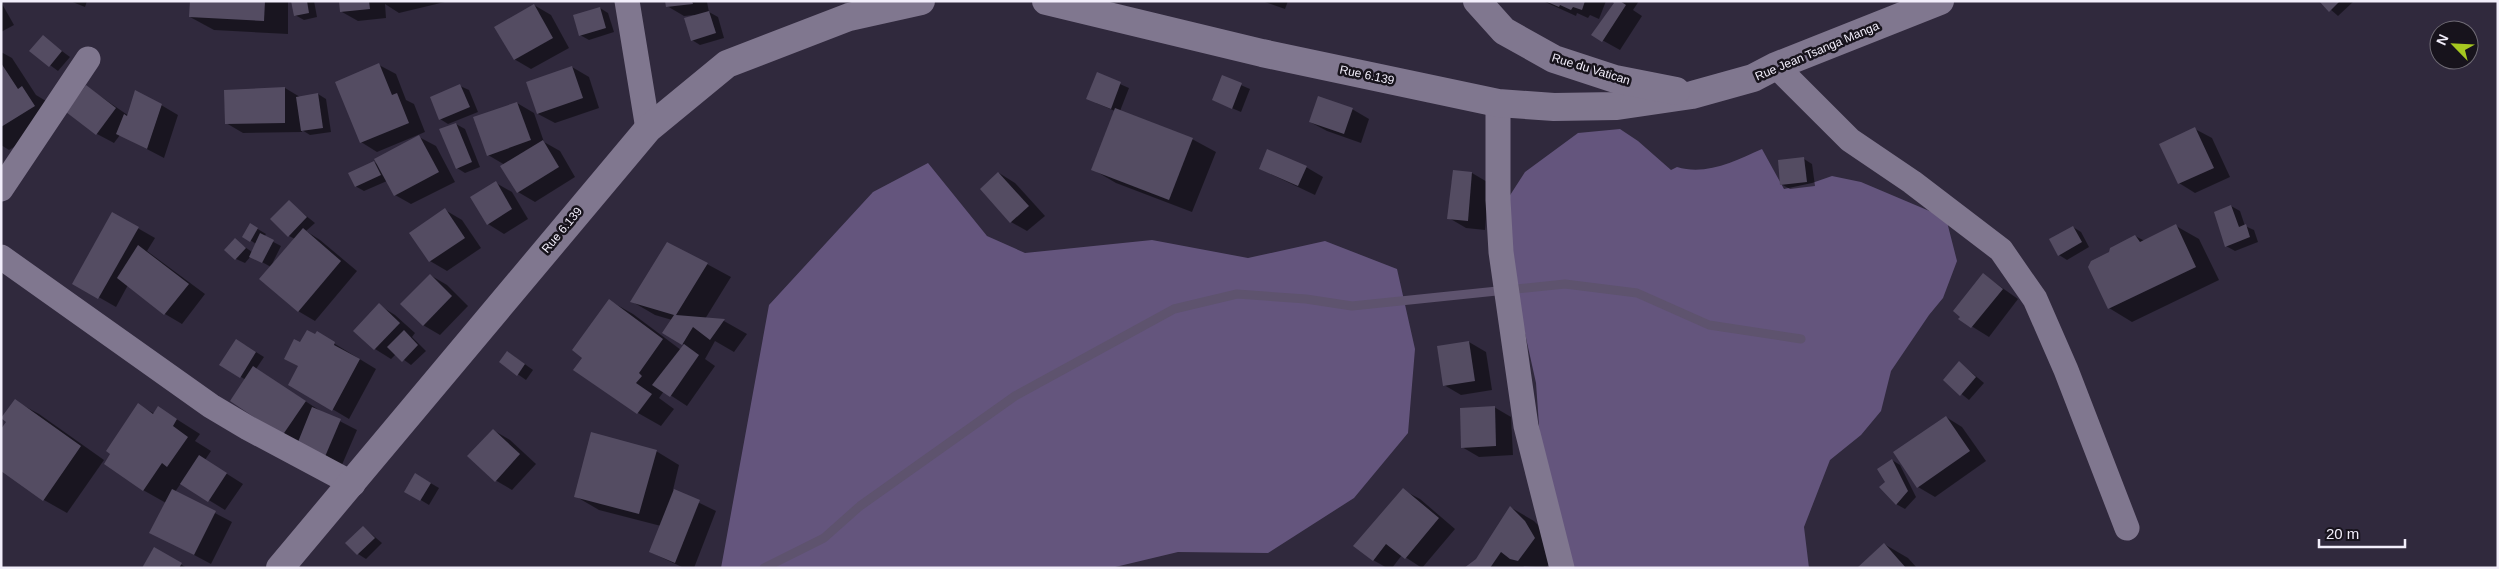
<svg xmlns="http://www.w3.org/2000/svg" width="2499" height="569" font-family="Arial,sans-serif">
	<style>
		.forest { fill: #64557d }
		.shadow { fill: #0007 }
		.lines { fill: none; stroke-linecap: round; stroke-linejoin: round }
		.stream { stroke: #5e536e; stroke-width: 9 }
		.building { fill: #544c62 }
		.street { stroke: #80778f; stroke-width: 25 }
		.secondary { stroke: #80778f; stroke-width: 28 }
		.labels { text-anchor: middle; stroke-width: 5; stroke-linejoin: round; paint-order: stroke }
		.street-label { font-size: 12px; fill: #f2eefb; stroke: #17131c }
	</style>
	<rect width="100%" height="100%" fill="#30293d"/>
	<g class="forest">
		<path d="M1620 129 1638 141 1671 170 1677 167C1706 176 1735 161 1762 149L1784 189 1812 183 1832 176 1861 182 1946 218 1957 261 1943 298 1929 315 1891 371 1881 411 1861 435 1830 460 1804 527 1809 568H1554L1543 482 1536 383 1500 221 1505 203 1525 172 1578 133Z"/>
		<polygon points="928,163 987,236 1025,253 1152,240 1248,258 1325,241 1397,269 1415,349 1408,433 1354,498 1268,553 1178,552 1111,568 721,568 769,305 873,192"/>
	</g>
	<g class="shadow">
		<polygon points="70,1 87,1 85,7"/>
		<polygon points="191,1 288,1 288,34 214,30 190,17"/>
		<polygon points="293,1 314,1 317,17 304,20 295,15"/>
		<polygon points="341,1 449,1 399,13 385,4 386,18 358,21 342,12"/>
		<polygon points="667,1 716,1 707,2 709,12 718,17 724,38 700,45 692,40 694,15 684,16 667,6"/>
		<polygon points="1262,1 1288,1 1285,9"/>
		<polygon points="1543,1 1606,1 1599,19 1590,15 1588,18 1577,13 1576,16"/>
		<polygon points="1614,1 1639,1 1633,10 1642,16 1620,50 1593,35 1616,2"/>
		<polygon points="2321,1 2354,1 2338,16"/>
		<polygon points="1,2 14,25 1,32"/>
		<polygon points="534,5 551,15 569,48 531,69 514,59"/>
		<polygon points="600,8 608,13 614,32 589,40 580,35"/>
		<polygon points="43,37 70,57 58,71 31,51"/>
		<polygon points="1,52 12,58 36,95 46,101 58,120 9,150 1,145"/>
		<polygon points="379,65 396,74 406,100 414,104 425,132 377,152 361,142"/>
		<polygon points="572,67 589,77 599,108 555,123 538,114"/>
		<polygon points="1097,74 1129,88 1120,111 1192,139 1216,152 1192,212 1116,183 1092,169 1115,111 1096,103"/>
		<polygon points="1222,77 1250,89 1241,112 1213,100"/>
		<polygon points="460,86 469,90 478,112 448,124 440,119"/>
		<polygon points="87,87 129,116 161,105 178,115 164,158 120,135 114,143 97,134"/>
		<polygon points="285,88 300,97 318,94 326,99 331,132 310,135 302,130 302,132 243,133 226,123"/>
		<polygon points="517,103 534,113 544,142 560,151 575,177 535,202 518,192 505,165 488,155"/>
		<polygon points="1352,109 1369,119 1361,143 1327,131 1310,122"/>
		<polygon points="456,124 465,129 480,167 465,173 457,168"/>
		<polygon points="2195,129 2212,138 2230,177 2195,193 2179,183"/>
		<polygon points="419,137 436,146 455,182 411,204 395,195 387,181 364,191 355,186 374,162 379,165"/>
		<polygon points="1804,159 1812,164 1815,186 1790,189 1781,184"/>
		<polygon points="1306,167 1323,177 1315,195 1260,169"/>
		<polygon points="1455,171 1472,173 1489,183 1485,230 1466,228 1449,218"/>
		<polygon points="999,173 1015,183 1045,216 1027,231 1011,222"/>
		<polygon points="496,183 512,192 528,219 504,234 488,224"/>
		<polygon points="289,202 315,223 306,231 320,240 357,271 315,321 298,311 271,267 251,256 245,263 236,259 235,240 252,252 256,244 244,236 251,225 266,234 264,237 281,246 272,264 295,239 289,236"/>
		<polygon points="2231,206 2240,211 2245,226 2254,230 2258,242 2235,251 2226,246"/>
		<polygon points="445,210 462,220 481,248 447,271 430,261 411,233"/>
		<polygon points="113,214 155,238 147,251 205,294 182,324 165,314 128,285 116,307 74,283"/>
		<polygon points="2176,226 2199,239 2219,280 2132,322 2109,308 2110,253 2135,236 2145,241"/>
		<polygon points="2073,227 2081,232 2089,247 2067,260 2059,255"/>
		<polygon points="668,243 731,277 705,319 724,321 747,334 734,352 715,341 705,359 715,366 687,406 664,391 659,398 674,409 661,426 638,413 583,357 610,301 633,314 681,350 685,345 663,333 672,320 655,315 631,301"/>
		<polygon points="430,275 447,285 468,306 440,335 423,325"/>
		<polygon points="1984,275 2018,299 1989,337 1960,319"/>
		<polygon points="379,305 395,315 415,333 412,337 426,351 411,365 396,354 391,359 375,349"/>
		<polygon points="317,333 376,369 349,419 290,384 299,366 300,343"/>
		<polygon points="1469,342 1486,352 1492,390 1461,395 1444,385"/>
		<polygon points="245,345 264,357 256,369 322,412 357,430 341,467 283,435 246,380 221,365"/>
		<polygon points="508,352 533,370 526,380 500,362"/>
		<polygon points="1959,362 1984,383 1969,400 1944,380"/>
		<polygon points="15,401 39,414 104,460 67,513 44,500 8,422"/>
		<polygon points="138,405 155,414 159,408 200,434 195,441 211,451 205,460 243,484 225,510 181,483 175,492 232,522 211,564 151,532 166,503 143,490"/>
		<polygon points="1494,407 1511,417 1513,455 1479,457 1462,447"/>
		<polygon points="1946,417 1962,427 1986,461 1935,497 1918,487"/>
		<polygon points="493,430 510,440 536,464 512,490 495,480"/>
		<polygon points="656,451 679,465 673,490 716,511 694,568 684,568 650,552 661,526 599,510 575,496"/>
		<polygon points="1892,460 1900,465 1916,497 1905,509 1896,504 1887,482"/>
		<polygon points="415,474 439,488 429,505 406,491"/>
		<polygon points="1403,490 1420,499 1455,529 1422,568 1402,555 1392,568 1387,568 1373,560"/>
		<polygon points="1510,507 1534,521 1549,536 1558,552 1546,568 1524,566 1523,568 1466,568 1477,560"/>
		<polygon points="363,527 382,543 366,559 358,554"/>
		<polygon points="1884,544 1908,558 1917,568 1859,568"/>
		<polygon points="154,549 187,568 143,568"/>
	</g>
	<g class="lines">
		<polyline class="stream" points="764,568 824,538 860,506 1015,396 1174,309 1237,294 1306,299 1352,306 1565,284 1637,293 1709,325 1801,339"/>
	</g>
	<g class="building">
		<polygon points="190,1 265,1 264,21 189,17"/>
		<polygon points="291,1 307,1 309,13 294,16"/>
		<polygon points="339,1 369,1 370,9 340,12"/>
		<polygon points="665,1 692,1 693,4 666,7"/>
		<polygon points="1545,1 1585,1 1582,10 1573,7 1571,10 1560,5 1559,7"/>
		<polygon points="1612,1 1620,1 1626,5 1602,42 1591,35 1614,3"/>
		<polygon points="2319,1 2340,1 2329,12"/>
		<polygon points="534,4 553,38 514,60 494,27"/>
		<polygon points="600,7 606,28 579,36 573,15"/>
		<polygon points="709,11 716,33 691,41 684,18"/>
		<polygon points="43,35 62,51 49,67 29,51"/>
		<polygon points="1,63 18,89 22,86 35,106 1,127"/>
		<polygon points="379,63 392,95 397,93 409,123 360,143 335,82"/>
		<polygon points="572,66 583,98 537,114 526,82"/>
		<polygon points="1097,72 1121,82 1111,109 1086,99"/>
		<polygon points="1222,75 1242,83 1232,109 1212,100"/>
		<polygon points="460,84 470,107 439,120 430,97"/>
		<polygon points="86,85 116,108 96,135 66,112"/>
		<polygon points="285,87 285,123 225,124 224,90"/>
		<polygon points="135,90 162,104 147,149 116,134 124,114 127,116"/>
		<polygon points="318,93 323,128 301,131 296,97"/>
		<polygon points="1318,96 1353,108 1344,134 1309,122"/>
		<polygon points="517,102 531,140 487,156 473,117"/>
		<polygon points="1115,108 1193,138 1169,200 1091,170"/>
		<polygon points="456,123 472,162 456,169 439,129"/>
		<polygon points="2195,127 2214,168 2178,184 2159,144"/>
		<polygon points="419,135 439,172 394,196 374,159"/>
		<polygon points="543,140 559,167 517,193 500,166"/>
		<polygon points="1267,149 1307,166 1298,186 1259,169"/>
		<polygon points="1804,157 1807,182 1780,185 1778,160"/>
		<polygon points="374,161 381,175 355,187 348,173"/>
		<polygon points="1453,170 1472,172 1468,221 1447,219"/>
		<polygon points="998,172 1029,206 1010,223 980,189"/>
		<polygon points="496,181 512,209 487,225 470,197"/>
		<polygon points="289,200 307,217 288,237 270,219"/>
		<polygon points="2231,205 2239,227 2246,224 2250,237 2225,247 2214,212"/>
		<polygon points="445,208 465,238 429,262 409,233"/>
		<polygon points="112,212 139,227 98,299 72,284"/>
		<polygon points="250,223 258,228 250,242 242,237"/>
		<polygon points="2176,224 2196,267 2108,309 2088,267 2091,261 2109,252 2110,248 2135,235 2140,242"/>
		<polygon points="2073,226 2082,242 2058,256 2049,239"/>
		<polygon points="303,228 341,261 298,312 259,279"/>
		<polygon points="260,233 274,240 262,263 249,257"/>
		<polygon points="235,238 246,248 235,260 224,250"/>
		<polygon points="667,242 708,263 676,315 725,319 710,340 693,327 682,345 662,333 674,315 630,302"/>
		<polygon points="138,245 189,284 164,315 117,278"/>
		<polygon points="1983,273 2003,289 1971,328 1958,319 1960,317 1953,311"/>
		<polygon points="430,274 452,296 423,326 400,304"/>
		<polygon points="609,299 663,339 639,373 642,376 636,383 652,394 637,414 573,370 582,358 572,350"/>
		<polygon points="379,303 400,323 374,350 353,331"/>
		<polygon points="307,330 315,334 317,331 335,342 334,345 360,359 332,411 288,385 298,366 284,359 294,339 300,342"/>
		<polygon points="404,330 418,345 402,362 387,347"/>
		<polygon points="236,339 256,352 240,378 219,365"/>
		<polygon points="1469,341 1475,381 1443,386 1437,346"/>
		<polygon points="684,344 699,355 670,397 652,385"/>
		<polygon points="507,351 525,364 517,376 499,362"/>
		<polygon points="1959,361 1976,377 1960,396 1943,380"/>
		<polygon points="253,366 306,401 282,436 230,401"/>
		<polygon points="15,399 81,446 43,501 1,471 1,429 6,422 1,418"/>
		<polygon points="138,403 153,414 158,406 177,419 173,426 188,437 167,467 162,463 143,491 104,464 110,454 106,451"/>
		<polygon points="1495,406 1496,446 1461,448 1460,408"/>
		<polygon points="312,407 341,419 324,459 296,447"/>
		<polygon points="1946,416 1970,451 1917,488 1893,452"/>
		<polygon points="493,429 520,454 495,482 467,456"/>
		<polygon points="591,432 657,450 639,514 574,497"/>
		<polygon points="199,455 227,473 208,502 180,484"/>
		<polygon points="1892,459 1908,491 1896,505 1879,487 1885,482 1877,469"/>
		<polygon points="415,473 431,483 420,501 404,492"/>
		<polygon points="1403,488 1439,518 1405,559 1386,544 1373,561 1353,546"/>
		<polygon points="172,489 216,511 194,555 149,533"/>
		<polygon points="674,489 700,500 675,563 649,552"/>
		<polygon points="1510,506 1525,521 1535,538 1518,561 1510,559 1501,552 1490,568 1464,568 1476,559"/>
		<polygon points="363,526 375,538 357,555 345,543"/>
		<polygon points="1884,543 1906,568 1857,568"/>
		<polygon points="154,547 182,563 179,568 142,568"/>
	</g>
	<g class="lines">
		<g class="street">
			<polyline points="627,1 648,129"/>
			<polyline points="1776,66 1850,140 1912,182 2001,250 2035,299 2066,370 2127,528"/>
			<polyline points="1498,103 1498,200 1501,252 1526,426 1562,568"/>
			<polyline points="1,189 88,59"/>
			<polyline points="1,257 211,406 248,428 353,484"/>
		</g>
		<g class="secondary">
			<polyline points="1046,1 1262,53 1498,103 1554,107 1617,106 1692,95 1753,78 1776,66 1940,1"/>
			<polyline points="1477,1 1504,31 1554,59 1615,79 1676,91"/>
			<polyline points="280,568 648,129 727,64 849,17 921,1"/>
		</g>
	</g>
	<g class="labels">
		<g class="street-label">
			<text transform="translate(1817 51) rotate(-23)" y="4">Rue Jean Tsanga Manga</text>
			<text transform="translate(1591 69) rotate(17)" y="4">Rue du Vatican</text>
			<text transform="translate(1367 75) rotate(12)" y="4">Rue 6.139</text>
			<text transform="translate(562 230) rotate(-50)" y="4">Rue 6.139</text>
		</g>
	</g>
	<rect width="2499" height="569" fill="none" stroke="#f2eefb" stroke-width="5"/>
	<g transform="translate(2454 45) rotate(294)"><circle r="24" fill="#17131c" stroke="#6f6b75"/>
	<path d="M0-4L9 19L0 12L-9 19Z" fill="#a6c820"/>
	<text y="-8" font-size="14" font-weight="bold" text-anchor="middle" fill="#f2eefb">N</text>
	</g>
	<path d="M2319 539v8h86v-8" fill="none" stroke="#f2eefb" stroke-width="2.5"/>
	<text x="2326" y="539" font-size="15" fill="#f2eefb" stroke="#17131c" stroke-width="4" paint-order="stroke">20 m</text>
</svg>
